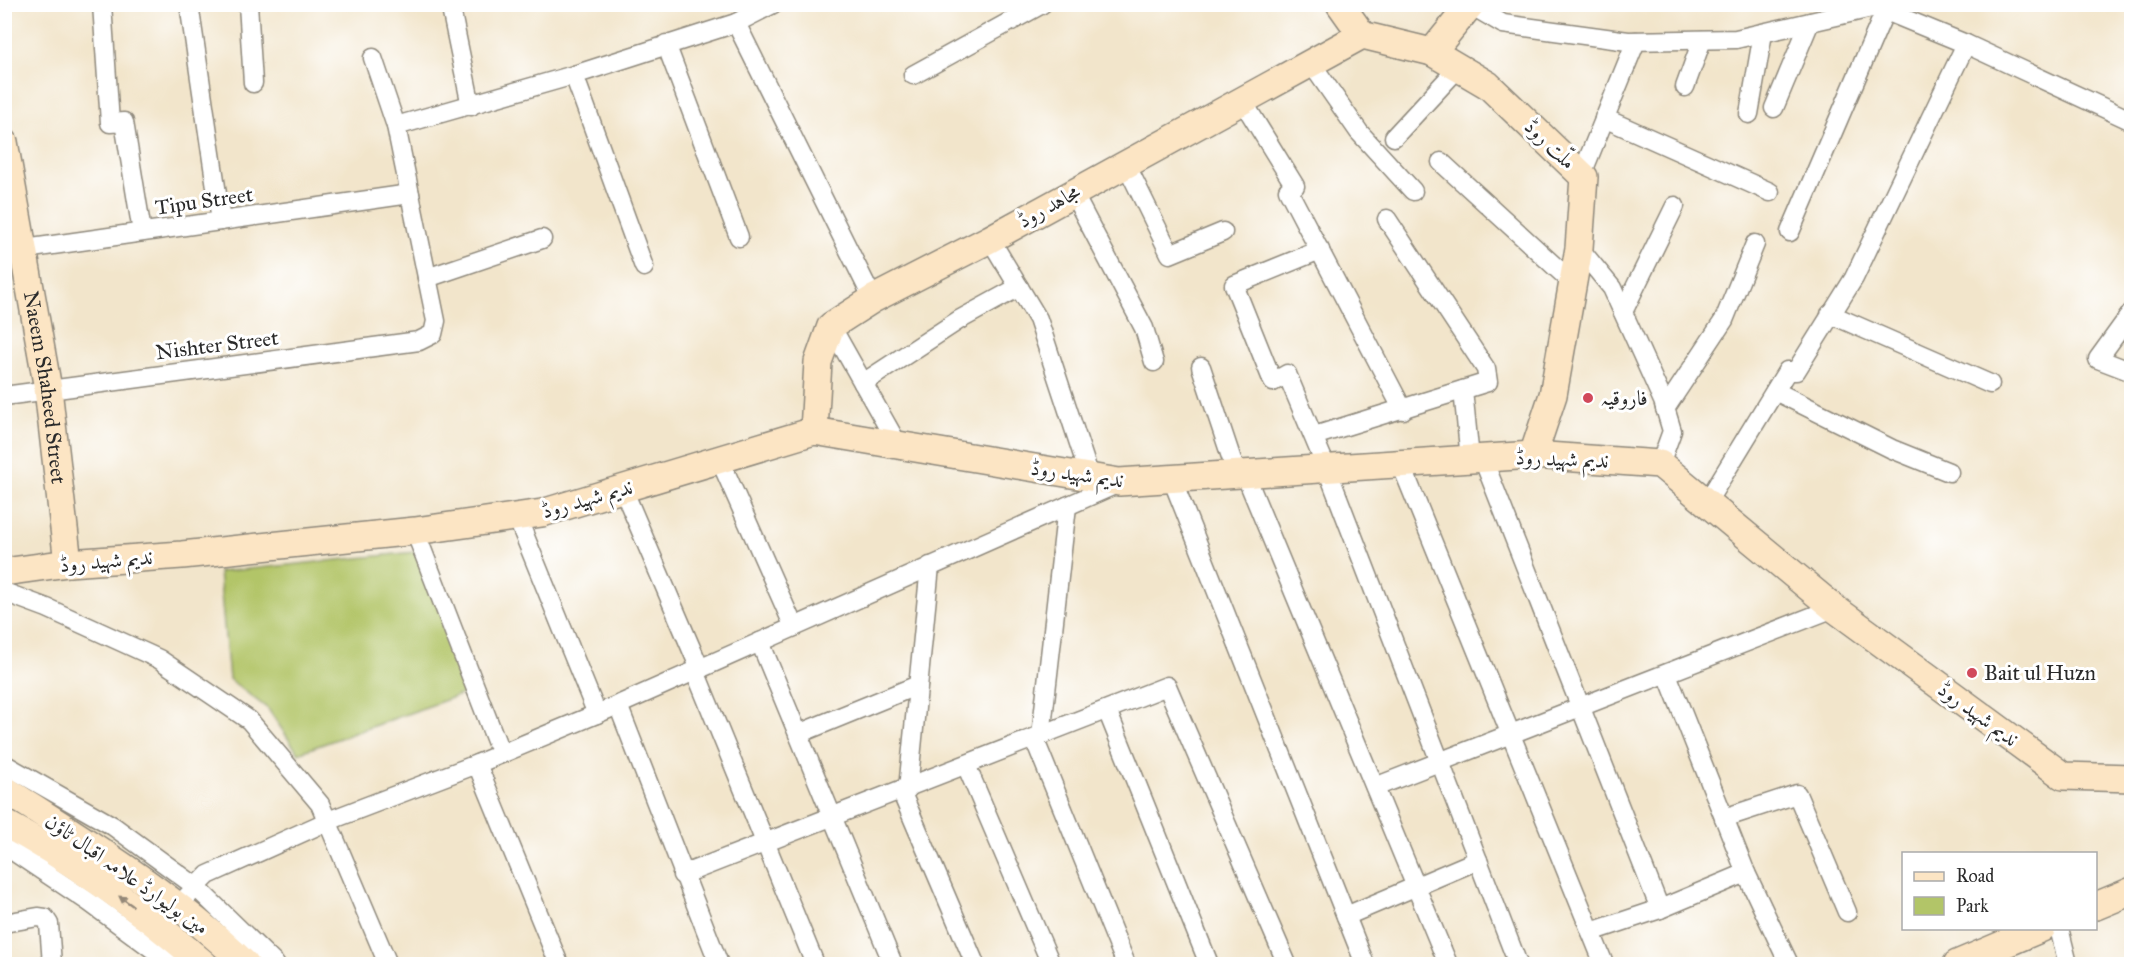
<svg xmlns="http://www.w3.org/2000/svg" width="2136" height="969" font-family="'IM FELL Great Primer',Amiri,serif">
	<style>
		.green { fill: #b2c568; stroke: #6e784a; stroke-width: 1.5 }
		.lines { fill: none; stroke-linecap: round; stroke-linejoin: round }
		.street-casing { stroke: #8e887b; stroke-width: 21 }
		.secondary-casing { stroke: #8e887b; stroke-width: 30 }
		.street { stroke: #fff; stroke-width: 18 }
		.secondary { stroke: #fce5c4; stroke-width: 27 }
		.oneway { fill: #948878 }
		.poi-dot { fill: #d1495b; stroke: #fff; stroke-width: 2 }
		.labels { text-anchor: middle; stroke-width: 6; stroke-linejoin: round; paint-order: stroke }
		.street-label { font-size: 21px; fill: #2b2b2b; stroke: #fff }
		.poi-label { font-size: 21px; fill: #2b2b2b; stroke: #fff; text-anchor: start }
	</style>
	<rect width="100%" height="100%" fill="#fff"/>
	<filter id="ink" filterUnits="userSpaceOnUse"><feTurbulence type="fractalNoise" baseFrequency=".0167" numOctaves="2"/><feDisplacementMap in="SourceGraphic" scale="12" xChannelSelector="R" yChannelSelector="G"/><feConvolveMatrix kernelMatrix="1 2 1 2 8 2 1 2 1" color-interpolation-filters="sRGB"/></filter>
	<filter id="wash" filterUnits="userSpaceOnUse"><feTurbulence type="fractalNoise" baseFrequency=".008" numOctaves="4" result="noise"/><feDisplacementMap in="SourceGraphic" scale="24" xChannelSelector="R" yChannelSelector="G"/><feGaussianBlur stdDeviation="1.35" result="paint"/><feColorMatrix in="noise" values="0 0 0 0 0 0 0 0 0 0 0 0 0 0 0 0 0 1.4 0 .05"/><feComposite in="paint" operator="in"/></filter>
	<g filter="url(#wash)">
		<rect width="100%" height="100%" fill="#f2e5cb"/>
		<polygon class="green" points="425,551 471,691 298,753 268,709 229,679 219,572"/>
	</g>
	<g filter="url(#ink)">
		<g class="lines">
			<defs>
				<g id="street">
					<polyline points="102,4 110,123 124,122 142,232"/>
					<polyline points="189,4 221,221"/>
					<polyline points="248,4 253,83"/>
					<polyline points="450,4 471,106"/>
					<polyline points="1469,4 1503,24 1628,41 1736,39 1876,7 1966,44 2132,121"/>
					<polyline points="736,23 873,299"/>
					<polyline points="666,44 739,237"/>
					<polyline points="1311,63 1359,132 1413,191"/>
					<polyline points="574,75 644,267"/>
					<polyline points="913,75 1042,4"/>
					<polyline points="1685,87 1702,40"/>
					<polyline points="1242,100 1295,186 1288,190 1403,410"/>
					<polyline points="1774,108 1810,22"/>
					<polyline points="1749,114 1763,33"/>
					<polyline points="1604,118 1770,192"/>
					<polyline points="396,126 574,75 736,23 773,4"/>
					<polyline points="1394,137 1458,68"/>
					<polyline points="1441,162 1573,283"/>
					<polyline points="1126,164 1170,254 1223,232"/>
					<polyline points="1582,174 1636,41"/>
					<polyline points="1073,193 1144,328 1154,362"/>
					<polyline points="1790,232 1885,11"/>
					<polyline points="990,239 1038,319 1090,477"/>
					<polyline points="1579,248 1612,288 1663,401 1672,431 1660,464"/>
					<polyline points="1320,250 1234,285 1273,382 1287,374 1327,469 1518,964"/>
					<polyline points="4,252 410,194"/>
					<polyline points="427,278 542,239"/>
					<polyline points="1623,312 1675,206"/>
					<polyline points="2132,312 2098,359 2132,372"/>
					<polyline points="1830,314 1990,384"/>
					<polyline points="831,326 898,445"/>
					<polyline points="1201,367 1237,475"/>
					<polyline points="863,383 959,320 1019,287"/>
					<polyline points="1463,390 1470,459"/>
					<polyline points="1775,391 1892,449 1949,472"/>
					<polyline points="4,396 419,341 433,334 436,321 396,126 373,58"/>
					<polyline points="1665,409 1724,320 1755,244"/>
					<polyline points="1314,436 1488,382 1486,369 1387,219"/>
					<polyline points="1483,459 1660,909"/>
					<polyline points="720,460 794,627"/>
					<polyline points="1401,464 1604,964"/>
					<polyline points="1245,474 1448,964"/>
					<polyline points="1172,479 1365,964"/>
					<polyline points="623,489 700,669"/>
					<polyline points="1707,502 1787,371 1796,371 1854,278 1966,44"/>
					<polyline points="517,517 597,714"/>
					<polyline points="415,531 501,754"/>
					<polyline points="4,592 47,608 159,659 249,720 320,804 388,964"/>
					<polyline points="760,642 893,964"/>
					<polyline points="695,671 815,964"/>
					<polyline points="1667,674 1746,873 1789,964"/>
					<polyline points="618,705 719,964"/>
					<polyline points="1107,710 1209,964"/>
					<polyline points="798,734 918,685"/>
					<polyline points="1041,736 1067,506"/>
					<polyline points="1034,738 1126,964"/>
					<polyline points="4,764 113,826 195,886 275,964"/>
					<polyline points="477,764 559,964"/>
					<polyline points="966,765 1051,964"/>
					<polyline points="1375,787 1834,608"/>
					<polyline points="908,789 930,566"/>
					<polyline points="901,791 975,964"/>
					<polyline points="1724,818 1797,794 1847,912"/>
					<polyline points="4,845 89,902 173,964"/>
					<polyline points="682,875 1167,686 1287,964"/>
					<polyline points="170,914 208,875 328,821 477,764 618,705 1119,483"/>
					<polyline points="1346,916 1478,860"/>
					<polyline points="4,923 38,917 45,918 49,924 52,964"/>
					<polyline points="2059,928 2068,964"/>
					<polyline points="1591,932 1660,909 1746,873"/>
				</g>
				<g id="secondary">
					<polyline points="1340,4 1362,35 1432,52 1488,85 1584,177 1579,248 1553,395 1533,455"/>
					<polyline points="1432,52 1471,4"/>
					<path id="s1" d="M4 142 48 389 68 563"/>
					<polyline points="814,431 818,362 831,326 873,299 990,239 1362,35"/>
					<polyline points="4,572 68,563 182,555 415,531 542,513 814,431 1119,482 1533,455 1660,464 1834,608 2063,776 2132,778"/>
					<path d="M4 789C88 843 174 895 245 964"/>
					<path d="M4 823C77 862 142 911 204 964"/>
					<polyline points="2096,906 2132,891"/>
					<polyline points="1957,964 2042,928"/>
				</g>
			</defs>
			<use href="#street" class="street-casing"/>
			<use href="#secondary" class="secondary-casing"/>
			<use href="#street" class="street"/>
			<use href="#secondary" class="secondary"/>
		</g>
		<defs><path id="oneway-solid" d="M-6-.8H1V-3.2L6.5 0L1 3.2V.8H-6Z" transform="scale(1.5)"/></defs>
		<use class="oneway" href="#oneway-solid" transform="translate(126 901) rotate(-145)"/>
	</g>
	<g class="poi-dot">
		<circle cx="1588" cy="398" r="6"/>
		<circle cx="1972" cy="673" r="6"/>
	</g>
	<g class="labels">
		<g class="street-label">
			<text transform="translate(1550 144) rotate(44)" y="7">ملّت روڈ</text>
			<text transform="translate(204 201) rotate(-8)" y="7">Tipu Street</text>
			<text transform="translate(1049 206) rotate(-29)" y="7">مجاہد روڈ</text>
			<text transform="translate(217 345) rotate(-7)" y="7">Nishter Street</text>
			<text dy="7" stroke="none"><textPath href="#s1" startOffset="249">Naeem Shaheed Street</textPath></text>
			<text transform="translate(1562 459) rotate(2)" y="7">ندیم شہید روڈ</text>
			<text transform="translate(1077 474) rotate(8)" y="7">ندیم شہید روڈ</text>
			<text transform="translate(587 499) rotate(-16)" y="7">ندیم شہید روڈ</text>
			<text transform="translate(106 561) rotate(-5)" y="7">ندیم شہید روڈ</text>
			<text transform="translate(1978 714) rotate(36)" y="7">ندیم شہید روڈ</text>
			<text transform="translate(127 874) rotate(35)" y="7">مین بولیوارڈ علامہ اقبال ٹاؤن</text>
		</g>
		<g class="poi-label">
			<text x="1600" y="405">فاروقیہ</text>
			<text x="1984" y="680">Bait ul Huzn</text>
		</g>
	</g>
	<rect width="2136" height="969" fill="none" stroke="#fff" stroke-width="24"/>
	<rect x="1902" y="852" width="195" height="78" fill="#ffffff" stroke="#aaaaaa" stroke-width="1.5"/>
	<rect x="1914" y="872" width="30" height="9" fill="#fce5c4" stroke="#aaaaaa" stroke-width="1.5"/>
	<text x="1956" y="882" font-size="18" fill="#2b2b2b">Road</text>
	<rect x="1914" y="897" width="30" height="18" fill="#b2c568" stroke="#aaaaaa" stroke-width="1.5"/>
	<text x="1956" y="912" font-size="18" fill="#2b2b2b">Park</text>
</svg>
